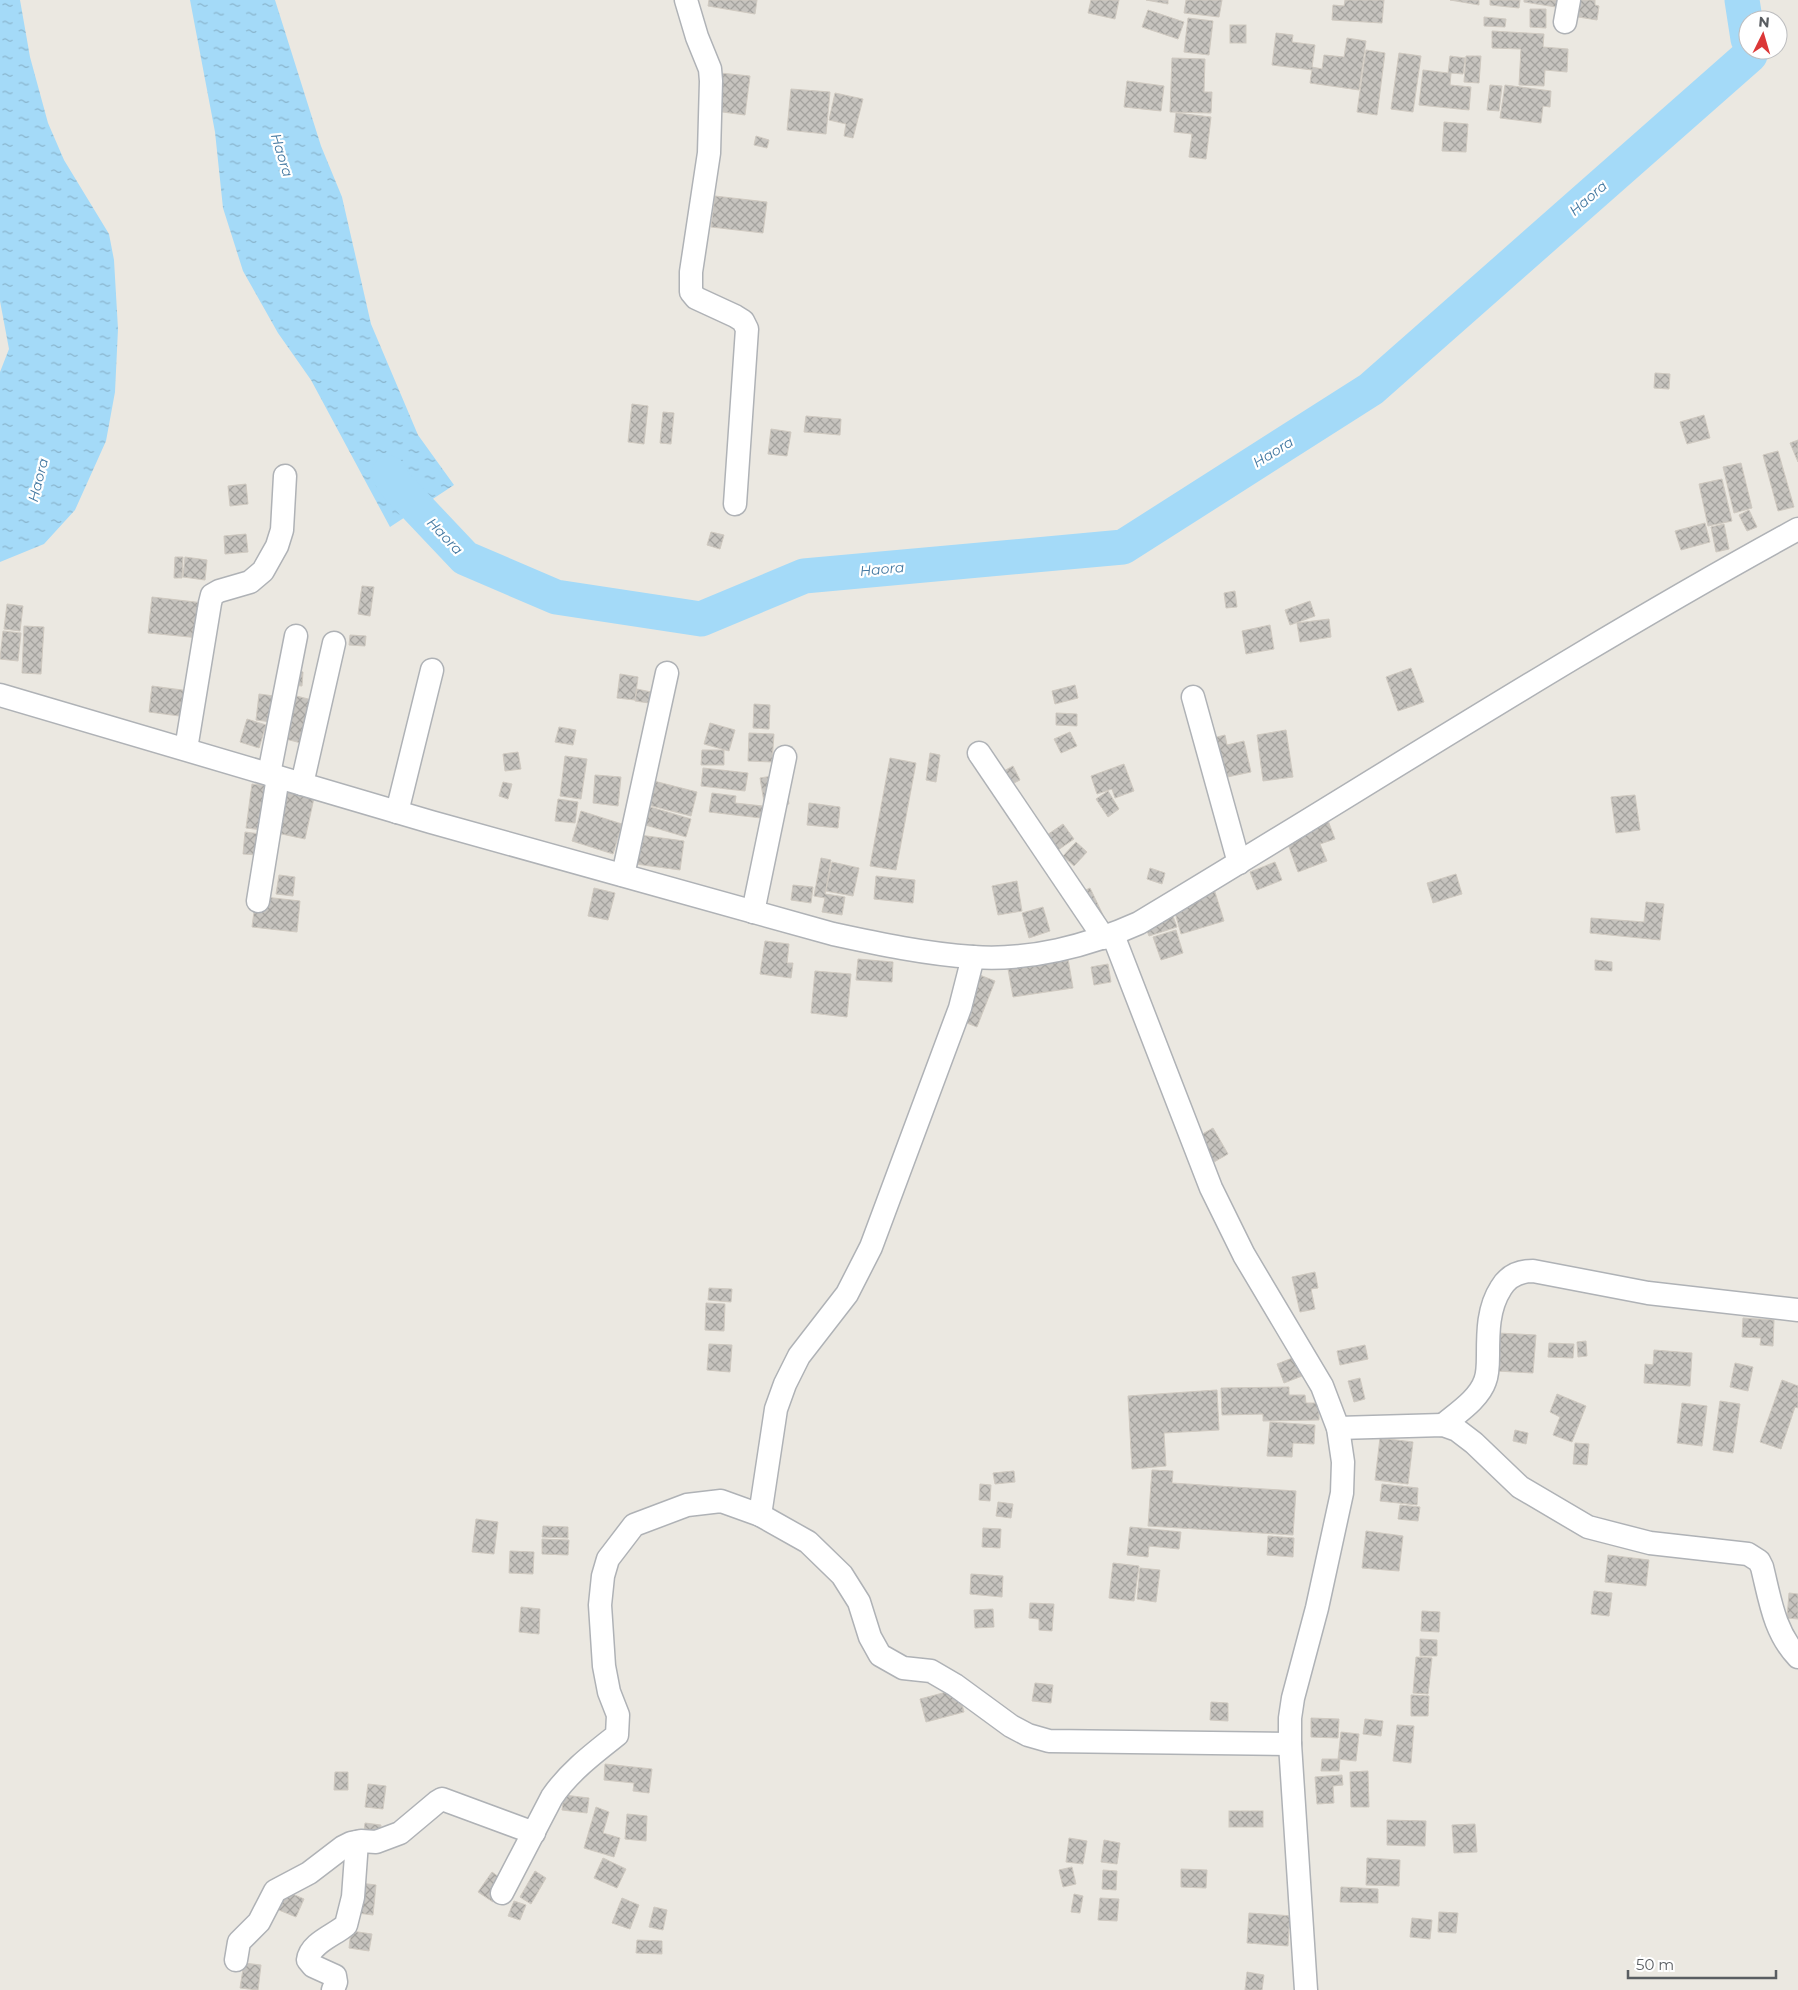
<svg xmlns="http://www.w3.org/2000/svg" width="1798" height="1990" font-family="Montserrat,sans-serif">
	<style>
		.water { fill: url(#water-ripples) }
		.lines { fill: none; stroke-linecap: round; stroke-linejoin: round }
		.river { stroke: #a4daf8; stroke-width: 35 }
		.building { fill: url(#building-cross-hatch); stroke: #cfc9c0 }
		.minor-casing { stroke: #afb2b6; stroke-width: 25 }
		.minor { stroke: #fff; stroke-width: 22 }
		.labels { text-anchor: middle; stroke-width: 4.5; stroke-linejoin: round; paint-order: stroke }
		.water-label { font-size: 14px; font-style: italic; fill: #4177a0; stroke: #fff }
	</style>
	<defs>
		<pattern id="water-ripples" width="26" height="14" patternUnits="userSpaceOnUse" patternTransform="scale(1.25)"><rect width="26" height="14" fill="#a4daf8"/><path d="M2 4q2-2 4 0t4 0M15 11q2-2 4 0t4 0" fill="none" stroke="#89b4cc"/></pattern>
		<pattern id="building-cross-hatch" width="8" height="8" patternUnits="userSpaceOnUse" patternTransform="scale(1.25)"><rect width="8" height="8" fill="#c6c3be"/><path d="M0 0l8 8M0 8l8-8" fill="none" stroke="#a4a29e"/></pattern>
	</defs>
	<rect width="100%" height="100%" fill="#ebe8e1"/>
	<g class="water">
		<polygon points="0,0 20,0 30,57 48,123 64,160 109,234 114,260 118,329 115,392 106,441 75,510 44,544 0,562 0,372 9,349 0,301"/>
		<polygon points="190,0 275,0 321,146 342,197 371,324 418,435 454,485 390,527 311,380 278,333 243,271 223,208 215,132"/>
	</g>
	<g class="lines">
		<g class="river">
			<polyline points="1742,0 1748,39"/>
			<polyline points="389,473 395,484 465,558 556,597 701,619 804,576 1123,547 1371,389 1750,55 1750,50"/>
		</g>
	</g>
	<g class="building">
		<polygon points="709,0 757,0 755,14 708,6"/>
		<polygon points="1091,0 1119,0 1115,19 1088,13"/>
		<polygon points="1146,0 1168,0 1168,4"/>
		<polygon points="1186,0 1222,0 1219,17 1184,13"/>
		<polygon points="1345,0 1384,0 1382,23 1332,20 1333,5 1344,6"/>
		<polygon points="1450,0 1479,0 1479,5"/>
		<polygon points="1490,0 1520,0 1519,8 1490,5"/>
		<polygon points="1524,0 1557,0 1556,7 1524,2"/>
		<polygon points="1569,0 1595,0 1595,5 1599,6 1597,20 1566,15"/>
		<polygon points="1530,9 1546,9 1546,28 1530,27"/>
		<polygon points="1148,10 1184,22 1178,39 1142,27"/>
		<polygon points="1484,17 1506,19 1505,27 1484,26"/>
		<polygon points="1188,18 1213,21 1209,55 1184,52"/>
		<rect x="1230" y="25" width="16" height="18"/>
		<polygon points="1492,31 1544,34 1543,47 1568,49 1567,72 1545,70 1544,86 1519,85 1521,49 1492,48"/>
		<polygon points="1276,33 1293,35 1292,42 1315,45 1312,67 1322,69 1324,55 1344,57 1347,38 1366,41 1359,90 1310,83 1312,70 1272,65"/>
		<polygon points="1366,50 1385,53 1377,115 1357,112"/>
		<polygon points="1399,53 1421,56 1413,112 1391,109"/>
		<polygon points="1450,56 1465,58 1463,74 1451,73 1450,85 1471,87 1469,110 1419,105 1423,70 1448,73"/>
		<polygon points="1466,56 1481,56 1479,83 1464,82"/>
		<polygon points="1172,58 1205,59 1204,92 1212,92 1211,113 1170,112"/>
		<polygon points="720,73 750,76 745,115 715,111"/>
		<polygon points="1127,81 1164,86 1161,111 1124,107"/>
		<polygon points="1490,85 1502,86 1499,111 1487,110"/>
		<polygon points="1505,85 1551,91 1550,107 1543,106 1541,123 1500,118"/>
		<polygon points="791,89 830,92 826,134 787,130"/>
		<polygon points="835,93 863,99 853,138 844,136 846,124 829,120"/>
		<polygon points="1176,113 1211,117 1206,159 1189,157 1192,134 1174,132"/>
		<polygon points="1444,122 1468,124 1466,152 1442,151"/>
		<polygon points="756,136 769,140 767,148 754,145"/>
		<polygon points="715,196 767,202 763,233 711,227"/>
		<polygon points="1655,373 1670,374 1669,389 1654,388"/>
		<polygon points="632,404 648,406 644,444 628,442"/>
		<polygon points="663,412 674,413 671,444 660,443"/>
		<polygon points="1704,415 1710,438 1687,444 1680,422"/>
		<polygon points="806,416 841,419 840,435 804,432"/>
		<polygon points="771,429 791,432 787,456 768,454"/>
		<polygon points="1798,440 1798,462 1790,443"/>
		<polygon points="1778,451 1794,507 1778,511 1763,455"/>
		<polygon points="1741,463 1752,508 1734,513 1723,467"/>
		<polygon points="1722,479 1732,521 1708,526 1699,484"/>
		<polygon points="246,484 248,504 230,506 228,486"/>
		<polygon points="1749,510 1757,527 1747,531 1739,515"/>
		<polygon points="1705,523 1710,542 1681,550 1675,531"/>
		<polygon points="1724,524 1729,549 1716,552 1711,527"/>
		<polygon points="711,532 724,535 720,549 707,545"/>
		<polygon points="246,534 248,552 225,554 224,536"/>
		<polygon points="175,557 183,557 182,578 174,578"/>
		<polygon points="185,557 207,560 205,580 183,577"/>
		<polygon points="362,586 374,587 370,616 358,614"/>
		<polygon points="1235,591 1237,607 1226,608 1224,593"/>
		<polygon points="152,597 204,603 200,638 148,633"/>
		<polygon points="1310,601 1315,616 1290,625 1285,610"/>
		<polygon points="7,604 23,606 20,631 4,629"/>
		<polygon points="1329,619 1331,637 1300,642 1297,623"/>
		<polygon points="1270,625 1274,649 1246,654 1242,631"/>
		<polygon points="24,626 44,627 41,674 22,673"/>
		<polygon points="3,631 21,633 18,661 0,659"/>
		<polygon points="350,635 366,636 365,646 349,645"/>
		<polygon points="1411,668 1424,702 1398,711 1386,677"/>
		<polygon points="292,670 303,672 302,686 290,685"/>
		<polygon points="620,674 638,677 635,700 617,698"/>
		<polygon points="1075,685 1078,698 1055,704 1052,691"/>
		<polygon points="152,686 190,691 187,717 149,712"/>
		<polygon points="637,689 651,692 649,703 635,701"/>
		<polygon points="259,694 282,697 279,723 256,720"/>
		<polygon points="289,694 312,700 301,743 278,737"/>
		<polygon points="754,704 770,705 769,729 753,728"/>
		<polygon points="1056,713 1077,714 1077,726 1056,725"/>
		<polygon points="247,719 266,725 259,748 240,742"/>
		<polygon points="710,723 735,730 729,751 704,744"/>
		<polygon points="559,727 576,730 573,745 555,742"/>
		<polygon points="1286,730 1293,777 1263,781 1257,735"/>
		<polygon points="1070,732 1077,746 1061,753 1054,739"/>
		<polygon points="749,733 774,734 772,762 748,761"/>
		<polygon points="1225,735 1227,745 1244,741 1251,772 1218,779 1209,739"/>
		<polygon points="702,750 724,750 724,765 701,765"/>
		<polygon points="518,752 521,769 505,771 503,754"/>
		<polygon points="930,753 940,755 936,782 926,780"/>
		<polygon points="565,756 587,759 581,799 560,796"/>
		<polygon points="890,758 916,763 896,870 870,866"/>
		<polygon points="1124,764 1134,791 1115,798 1112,789 1097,794 1091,776"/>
		<polygon points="1013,766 1020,780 996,792 989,779"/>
		<polygon points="703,768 748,773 745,791 701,786"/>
		<polygon points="784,774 789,804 765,808 760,778"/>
		<polygon points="595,775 621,777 618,806 593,803"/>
		<polygon points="650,780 697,792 691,816 644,804"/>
		<polygon points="503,782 512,784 508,799 499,796"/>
		<polygon points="252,784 268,786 263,830 246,828"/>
		<polygon points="1108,791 1119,809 1108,817 1096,799"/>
		<polygon points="287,792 314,798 305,839 277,833"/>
		<polygon points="712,793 736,796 735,803 763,806 761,818 709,812"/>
		<polygon points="1635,795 1640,830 1616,833 1611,797"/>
		<polygon points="558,799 578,802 575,823 555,821"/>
		<polygon points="809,803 840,807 838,828 807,825"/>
		<polygon points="647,806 691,819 686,837 642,824"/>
		<polygon points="581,811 622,824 613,854 572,841"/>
		<polygon points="1327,818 1335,839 1320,844 1327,861 1298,872 1284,833"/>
		<polygon points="1063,824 1074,839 1045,859 1034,844"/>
		<polygon points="245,832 261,834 259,855 243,854"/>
		<polygon points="632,834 684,841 680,870 628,863"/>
		<polygon points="1076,842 1087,852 1074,866 1063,856"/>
		<polygon points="821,858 831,860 825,894 845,897 842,915 822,912 825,898 814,896"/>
		<polygon points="832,862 859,868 853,896 826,891"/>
		<polygon points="1275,862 1282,880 1257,890 1250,872"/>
		<polygon points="1150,868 1165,873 1162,884 1147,879"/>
		<polygon points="1456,874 1462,894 1433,903 1427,883"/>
		<polygon points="279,875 295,877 293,896 276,894"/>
		<polygon points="876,876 915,880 913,903 874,899"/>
		<polygon points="1017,881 1022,911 998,915 992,886"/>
		<polygon points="793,885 813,887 811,903 791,900"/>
		<polygon points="594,888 615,893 608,920 588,916"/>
		<polygon points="1090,888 1105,919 1077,894"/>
		<polygon points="1214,889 1224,921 1181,934 1172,902"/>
		<polygon points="256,896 300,901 297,932 252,927"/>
		<polygon points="1646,902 1664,904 1660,940 1590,933 1591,918 1644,922"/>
		<polygon points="1043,907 1050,931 1029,938 1022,913"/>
		<polygon points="1171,911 1177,927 1149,936 1143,921"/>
		<polygon points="1176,930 1183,953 1161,960 1153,937"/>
		<polygon points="765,941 789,944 787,963 793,963 791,978 760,974"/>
		<polygon points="858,959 893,962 892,982 856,980"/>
		<polygon points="1068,959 1073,988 1013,997 1008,969"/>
		<polygon points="1595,960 1612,962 1612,971 1595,970"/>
		<polygon points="1108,964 1111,982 1094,985 1091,967"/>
		<polygon points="815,971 851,974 847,1017 811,1013"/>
		<polygon points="972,972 995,981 977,1027 954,1018"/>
		<polygon points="1213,1128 1228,1154 1214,1162 1199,1136"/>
		<polygon points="1315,1272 1318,1288 1311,1289 1315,1309 1300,1312 1292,1277"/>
		<polygon points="709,1288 732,1289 731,1302 708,1300"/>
		<polygon points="706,1303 725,1304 724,1331 705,1330"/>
		<polygon points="1743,1318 1774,1320 1773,1346 1760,1345 1761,1338 1742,1337"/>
		<polygon points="1498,1333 1536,1335 1533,1373 1496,1371"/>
		<polygon points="1586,1341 1587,1356 1578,1357 1577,1342"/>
		<polygon points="1549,1343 1574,1344 1573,1358 1548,1357"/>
		<polygon points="709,1344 732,1345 730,1372 707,1370"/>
		<polygon points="1365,1345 1368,1359 1340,1365 1337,1351"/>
		<polygon points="1654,1350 1692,1353 1690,1386 1644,1383 1645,1364 1653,1365"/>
		<polygon points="1295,1357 1302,1376 1284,1383 1277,1364"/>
		<polygon points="1735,1363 1753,1367 1748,1391 1730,1387"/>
		<polygon points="1360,1378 1365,1399 1354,1402 1348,1381"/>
		<polygon points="1782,1380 1798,1386 1798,1408 1795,1407 1781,1449 1760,1442"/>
		<polygon points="1289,1387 1289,1395 1305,1395 1306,1403 1319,1403 1319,1420 1263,1421 1263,1414 1222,1415 1221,1388"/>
		<polygon points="1217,1390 1219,1430 1164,1433 1166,1466 1132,1469 1128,1396"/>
		<polygon points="1557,1394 1586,1406 1572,1442 1553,1435 1560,1417 1550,1412"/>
		<polygon points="1720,1401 1740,1404 1733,1453 1713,1450"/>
		<polygon points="1682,1403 1707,1406 1702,1446 1677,1443"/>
		<polygon points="1270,1422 1315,1425 1314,1444 1293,1443 1292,1457 1267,1456"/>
		<polygon points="1515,1430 1528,1433 1526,1444 1513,1441"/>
		<polygon points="1380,1438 1413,1442 1408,1484 1375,1480"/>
		<polygon points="1575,1443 1589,1444 1587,1465 1573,1464"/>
		<polygon points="1152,1470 1173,1471 1172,1483 1296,1491 1293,1535 1148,1526"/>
		<polygon points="1014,1471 1015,1482 995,1484 993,1473"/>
		<polygon points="980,1484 991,1485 990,1501 979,1500"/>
		<polygon points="1382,1484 1418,1488 1417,1505 1380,1501"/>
		<polygon points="998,1502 1013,1504 1011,1518 996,1516"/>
		<polygon points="1400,1505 1420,1507 1418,1521 1398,1519"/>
		<polygon points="476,1519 498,1522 494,1554 472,1552"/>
		<polygon points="543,1526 568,1527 568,1538 542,1537"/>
		<polygon points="1130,1527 1181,1532 1179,1549 1149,1546 1148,1557 1127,1555"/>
		<polygon points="983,1528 1001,1529 1000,1548 982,1547"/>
		<polygon points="1366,1531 1403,1536 1399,1571 1362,1568"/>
		<polygon points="1268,1536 1294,1538 1293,1557 1267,1555"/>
		<polygon points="542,1539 569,1540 568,1555 542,1554"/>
		<polygon points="510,1551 534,1552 533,1574 509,1573"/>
		<polygon points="1608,1555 1649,1560 1646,1586 1605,1582"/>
		<polygon points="1113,1563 1139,1566 1134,1601 1109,1598"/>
		<polygon points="1140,1568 1160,1570 1156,1602 1137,1599"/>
		<polygon points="971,1574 1003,1576 1002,1597 970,1594"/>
		<polygon points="1594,1591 1612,1593 1609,1616 1591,1614"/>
		<polygon points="1789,1593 1798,1594 1798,1619 1787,1618"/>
		<polygon points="1030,1603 1054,1604 1052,1631 1039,1630 1039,1619 1029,1618"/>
		<polygon points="521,1607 540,1609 539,1634 519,1632"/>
		<polygon points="993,1609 994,1627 975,1628 974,1610"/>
		<polygon points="1422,1611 1440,1612 1439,1632 1421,1631"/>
		<polygon points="1420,1639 1437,1640 1437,1656 1420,1656"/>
		<polygon points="1416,1657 1432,1658 1428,1694 1413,1693"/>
		<polygon points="1035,1683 1053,1685 1051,1703 1032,1701"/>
		<polygon points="958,1689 964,1712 926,1722 920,1699"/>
		<polygon points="1411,1695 1429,1696 1428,1716 1411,1716"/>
		<polygon points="1211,1702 1228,1703 1228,1721 1210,1720"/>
		<polygon points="1311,1718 1339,1719 1338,1738 1311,1737"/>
		<polygon points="1365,1719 1383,1721 1381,1736 1363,1734"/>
		<polygon points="1397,1725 1414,1726 1411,1763 1393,1761"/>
		<polygon points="1341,1732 1359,1734 1356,1761 1338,1759"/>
		<polygon points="1322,1759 1340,1759 1339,1771 1321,1771"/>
		<polygon points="605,1764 652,1769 649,1793 633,1791 634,1783 604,1780"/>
		<polygon points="1368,1771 1369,1807 1351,1807 1350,1772"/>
		<polygon points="335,1772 348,1772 348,1790 334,1790"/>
		<polygon points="1342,1775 1343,1785 1333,1786 1334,1803 1317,1804 1315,1777"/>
		<polygon points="368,1784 386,1786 383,1809 365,1807"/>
		<polygon points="564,1795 589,1798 587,1813 562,1810"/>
		<polygon points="596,1807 609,1812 603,1833 620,1838 614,1857 584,1848"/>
		<rect x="1229" y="1811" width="34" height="16"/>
		<polygon points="627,1814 647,1816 646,1841 625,1839"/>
		<polygon points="1387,1820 1426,1821 1425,1846 1387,1845"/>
		<polygon points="365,1823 381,1825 379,1842 363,1840"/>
		<polygon points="1475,1824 1477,1852 1454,1853 1452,1825"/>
		<polygon points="1069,1838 1087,1841 1083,1864 1066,1862"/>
		<polygon points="1104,1840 1120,1843 1117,1864 1101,1862"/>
		<polygon points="603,1858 626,1869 617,1888 594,1878"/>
		<polygon points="1367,1858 1400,1860 1399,1886 1366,1885"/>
		<polygon points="1072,1867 1076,1884 1063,1887 1059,1870"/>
		<polygon points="1181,1869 1207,1870 1206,1888 1181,1887"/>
		<polygon points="1103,1870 1117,1871 1116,1890 1102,1889"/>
		<polygon points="535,1871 546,1878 531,1904 520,1897"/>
		<polygon points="492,1872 507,1883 493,1902 478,1892"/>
		<polygon points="352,1882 376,1885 373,1915 349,1912"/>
		<polygon points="1341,1887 1378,1889 1378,1903 1340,1902"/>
		<polygon points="281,1889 304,1899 296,1917 274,1908"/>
		<polygon points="1074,1894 1083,1896 1080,1913 1071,1912"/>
		<polygon points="622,1898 639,1905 630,1929 612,1923"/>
		<polygon points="1100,1898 1119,1899 1117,1921 1098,1920"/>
		<polygon points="514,1901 526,1905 520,1920 508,1916"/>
		<polygon points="654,1907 667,1910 663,1930 649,1927"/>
		<polygon points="1439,1912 1458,1913 1456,1933 1438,1932"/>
		<polygon points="1249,1913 1308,1917 1307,1929 1289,1927 1288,1946 1247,1943"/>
		<polygon points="1412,1918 1432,1920 1430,1939 1410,1937"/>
		<polygon points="351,1931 372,1934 369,1951 349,1948"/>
		<polygon points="637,1940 662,1941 662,1954 636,1953"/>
		<polygon points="244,1963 261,1965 258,1990 240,1988"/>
		<polygon points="1247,1972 1264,1975 1262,1990 1245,1990"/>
	</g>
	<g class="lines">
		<defs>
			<g id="minor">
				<polyline points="686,0 697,37 710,69 711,81 709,153 691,272 691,292 696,298 735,316 743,321 747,329 735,504"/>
				<polyline points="1565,22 1569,0"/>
				<path d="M0 695 431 822 833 934C879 944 926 954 973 957 1029 961 1088 946 1139 923 1358 792 1573 652 1798 529"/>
				<polyline points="1193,697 1239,863"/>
				<polyline points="186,749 210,603 212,595 219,591 250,582 263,571 277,546 282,530 285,476"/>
				<polyline points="979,753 1104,938"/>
				<polyline points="269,774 296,636"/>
				<polyline points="302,784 334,643"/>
				<polyline points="397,812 432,670"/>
				<polyline points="623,875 667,673"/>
				<polyline points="258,901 278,777"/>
				<polyline points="753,912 785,757"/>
				<polyline points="1113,935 1211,1188 1244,1255 1322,1386 1338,1428 1343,1462 1342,1493 1317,1608 1293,1698 1290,1718 1290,1744 1306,1990"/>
				<path d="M1443 1425C1457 1413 1479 1399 1485 1381 1488 1374 1488 1363 1488 1355 1488 1332 1488 1308 1501 1288 1508 1276 1519 1271 1533 1271L1648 1293 1798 1310"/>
				<path d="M1338 1428 1443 1425 1457 1430 1474 1443 1520 1487 1588 1527 1650 1543 1748 1554 1759 1561 1762 1567C1770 1599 1774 1632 1798 1657"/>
				<polyline points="760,1515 776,1409 785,1384 799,1356 847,1294 871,1247 960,1008 973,957"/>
				<path d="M502 1893 552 1797C569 1772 593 1754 617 1735L618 1715 609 1692 604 1666 600 1605 603 1576 608 1559 634 1525 687 1505 721 1501 760 1515 808 1542 842 1575 859 1602 870 1637 880 1655 903 1668 931 1671 955 1685 1011 1726 1028 1735 1049 1741 1290 1744"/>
				<polyline points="236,1960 239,1942 259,1922 275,1891 309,1873 343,1847 351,1843 361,1841 376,1842 400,1833 437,1802 442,1799 534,1833"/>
				<path d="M333 1990 336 1982 335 1976 313 1966 308 1960C310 1943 335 1935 346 1925L353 1897 357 1842"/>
			</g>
		</defs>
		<use href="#minor" class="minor-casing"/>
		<use href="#minor" class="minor"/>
	</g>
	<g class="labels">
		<g class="water-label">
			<text transform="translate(282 155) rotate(73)" y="5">Haora</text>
			<text transform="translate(1588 198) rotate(-41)" y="5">Haora</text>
			<text transform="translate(1273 452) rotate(-32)" y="5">Haora</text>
			<text transform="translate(38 480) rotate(-76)" y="5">Haora</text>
			<text transform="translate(445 536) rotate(46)" y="5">Haora</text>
			<text transform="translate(882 569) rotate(-5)" y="5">Haora</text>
		</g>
	</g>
	<g transform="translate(1763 35) rotate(5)"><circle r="24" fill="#ffffff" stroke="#bdbec0"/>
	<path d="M0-4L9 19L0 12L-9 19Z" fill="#db3737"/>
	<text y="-8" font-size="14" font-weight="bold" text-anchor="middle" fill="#595d61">N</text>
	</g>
	<path d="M1628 1970v8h148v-8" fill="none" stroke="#595d61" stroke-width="2.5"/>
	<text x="1636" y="1970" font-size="15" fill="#595d61" stroke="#ffffff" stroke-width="4" paint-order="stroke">50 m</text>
</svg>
